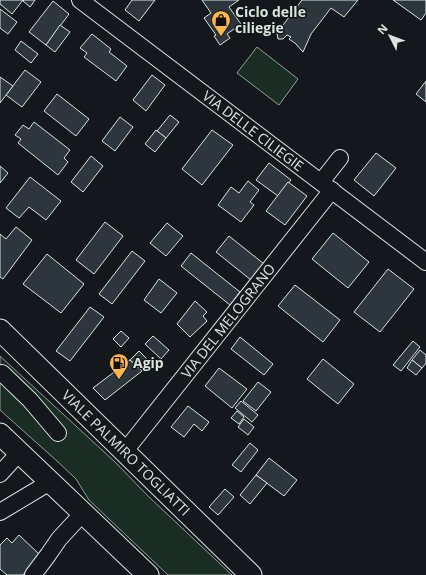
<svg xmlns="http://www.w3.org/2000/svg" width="426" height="575" font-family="'Open Sans',sans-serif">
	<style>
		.green { fill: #1a2d24; stroke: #939e99 }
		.building { fill: #2c363c; stroke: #d8e6dc }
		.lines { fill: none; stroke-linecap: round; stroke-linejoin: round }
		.minor-casing { stroke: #d8e6dc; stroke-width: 18 }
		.major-casing { stroke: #d8e6dc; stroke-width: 23 }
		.minor { stroke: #14181c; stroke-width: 16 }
		.major { stroke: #14181c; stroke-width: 21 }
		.labels { text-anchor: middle; stroke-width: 3; stroke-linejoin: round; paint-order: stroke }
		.poi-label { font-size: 14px; font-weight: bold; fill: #d8e6dc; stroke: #14181c; text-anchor: start }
		.street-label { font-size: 14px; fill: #d8e6dc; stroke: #14181c }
	</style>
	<rect width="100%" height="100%" fill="#14181c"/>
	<g class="green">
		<polygon points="257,47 298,79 279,105 237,73"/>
		<polygon points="0,356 115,462 149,497 232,575 168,575 89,500 76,479 57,461 0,410"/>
	</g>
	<g class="building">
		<polygon points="0,0 23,0 12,14 0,4"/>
		<polygon points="24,0 35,0 30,7 23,1"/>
		<polygon points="132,0 155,0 139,21 125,10"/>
		<polygon points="202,0 239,0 229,7 241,24 227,34 230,38 220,45 214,36 216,35 204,18 211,13"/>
		<polygon points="302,0 358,0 344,17 331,8 311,34 303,52 296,44 289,39 291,37 287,35 283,39 278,39 277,33"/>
		<polygon points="393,0 426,0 426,13 421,20"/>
		<polygon points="53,1 69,14 46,45 29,32"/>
		<polygon points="0,9 17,22 8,34 0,28"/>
		<polygon points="60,25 70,32 55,52 46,45"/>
		<polygon points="92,34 111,49 109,52 127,66 116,81 84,57 87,53 80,48"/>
		<polygon points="21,41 38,54 31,63 15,50"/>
		<polygon points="25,70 41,82 22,107 6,95"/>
		<polygon points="152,75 165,85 146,111 133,100"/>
		<polygon points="0,77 13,86 0,103"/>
		<polygon points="426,81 426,102 416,94"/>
		<polygon points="57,94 89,119 76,136 44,111"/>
		<polygon points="170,115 179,122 166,138 157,131"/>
		<polygon points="120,117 133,127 115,151 102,141"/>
		<polygon points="34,122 70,150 64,158 68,162 58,175 18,143 21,139 15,135 23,125 29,129"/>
		<polygon points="156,130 166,138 155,152 145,144"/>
		<polygon points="212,130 233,145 202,185 182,169"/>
		<polygon points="376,153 396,168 374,196 354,180"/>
		<polygon points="91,156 103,166 83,192 71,182"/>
		<polygon points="269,163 291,180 278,196 256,180"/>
		<polygon points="0,166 8,173 0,183"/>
		<polygon points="30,177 61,201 46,220 29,207 19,218 6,208"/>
		<polygon points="248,181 259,190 250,202 254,205 241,222 218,205 231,187 239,193"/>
		<polygon points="288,182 307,196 285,225 266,211"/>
		<polygon points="105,222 123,236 94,274 76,260"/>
		<polygon points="167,223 183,236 166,256 150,243"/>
		<polygon points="16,227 32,240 3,279 0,277 0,234 6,239"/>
		<polygon points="333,233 369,262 348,288 312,259"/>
		<polygon points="229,236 264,264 251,280 216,252"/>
		<polygon points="132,251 145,261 112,304 99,294"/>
		<polygon points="191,253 240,292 230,305 181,266"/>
		<polygon points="47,254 84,284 61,313 23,284"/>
		<polygon points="388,269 414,289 380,332 354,312"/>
		<polygon points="159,279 177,293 161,313 144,300"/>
		<polygon points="295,285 340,320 323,342 278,306"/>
		<polygon points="195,301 207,312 203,316 207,321 190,337 177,324"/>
		<polygon points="90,307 104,317 70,361 56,351"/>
		<polygon points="121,331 129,338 121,347 113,339"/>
		<polygon points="153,336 169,350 161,359 145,344"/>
		<polygon points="240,337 273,364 264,375 231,349"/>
		<polygon points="413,341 420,347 401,371 393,365"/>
		<polygon points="420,350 426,355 426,363 422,368 412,360"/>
		<polygon points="139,351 151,363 142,371 130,360"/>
		<polygon points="323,359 354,384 338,404 307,379"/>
		<polygon points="130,360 142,371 105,400 93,388"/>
		<polygon points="412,360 422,368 416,375 407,368"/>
		<polygon points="219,368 247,389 232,408 205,386"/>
		<polygon points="258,382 271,392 256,411 243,401"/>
		<polygon points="241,401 258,415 252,422 235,408"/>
		<polygon points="188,406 209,422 202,431 194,424 184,437 171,427"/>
		<polygon points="237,411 244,417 239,424 231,418"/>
		<polygon points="244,419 254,427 248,435 238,427"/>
		<polygon points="250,443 258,450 241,472 232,465"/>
		<polygon points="269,458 297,480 284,496 256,475"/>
		<polygon points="256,475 267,483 250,504 240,495"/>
		<polygon points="225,489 234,497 218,515 209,507"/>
		<polygon points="19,535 40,555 23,575 7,575 0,569 0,545 7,538 12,543"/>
	</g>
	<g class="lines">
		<defs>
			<g id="minor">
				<path id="s1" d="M80 0 426 262"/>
				<polyline points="321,182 340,158"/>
				<polyline points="2,373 30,400 58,433"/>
				<path id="s2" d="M125 451 332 190"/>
				<polyline points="0,474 19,453"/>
				<polyline points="0,512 50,482"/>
				<polyline points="33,575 48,555 59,539 83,513"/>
			</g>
			<g id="major">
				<path id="s3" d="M0 330 251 575"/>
				<polyline points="0,434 148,575"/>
			</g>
		</defs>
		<use href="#minor" class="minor-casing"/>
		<use href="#major" class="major-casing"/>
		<use href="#minor" class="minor"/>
		<use href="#major" class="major"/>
	</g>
	<defs>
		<symbol id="shop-pin" viewBox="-11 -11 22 30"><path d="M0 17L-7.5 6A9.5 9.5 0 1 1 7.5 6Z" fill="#ffb74d" stroke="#14181c"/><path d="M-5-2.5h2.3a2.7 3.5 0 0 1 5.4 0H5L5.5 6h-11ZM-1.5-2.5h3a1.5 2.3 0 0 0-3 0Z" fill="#111"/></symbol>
		<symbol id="fuel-pin" viewBox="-11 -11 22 30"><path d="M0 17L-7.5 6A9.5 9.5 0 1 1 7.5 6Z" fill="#ffb74d" stroke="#14181c"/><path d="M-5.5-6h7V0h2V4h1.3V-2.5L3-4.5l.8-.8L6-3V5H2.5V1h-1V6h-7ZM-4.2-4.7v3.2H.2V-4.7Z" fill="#111"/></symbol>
	</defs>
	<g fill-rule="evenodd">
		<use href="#shop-pin" x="210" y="9" width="22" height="30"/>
		<use href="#fuel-pin" x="108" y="352" width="22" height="30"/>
	</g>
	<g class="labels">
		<g class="poi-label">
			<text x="235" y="17">Ciclo delle<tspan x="235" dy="16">ciliegie</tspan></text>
			<text x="133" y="368">Agip</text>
		</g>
		<g class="street-label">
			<text dy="5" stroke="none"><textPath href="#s1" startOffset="217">VIA DELLE CILIEGIE</textPath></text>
			<text dy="5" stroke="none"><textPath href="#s2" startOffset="166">VIA DEL MELOGRANO</textPath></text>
			<text dy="5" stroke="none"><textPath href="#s3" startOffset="176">VIALE PALMIRO TOGLIATTI</textPath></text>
		</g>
	</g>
	<g transform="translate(390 36) rotate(312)" stroke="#14181c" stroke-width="3" paint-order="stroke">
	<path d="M0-3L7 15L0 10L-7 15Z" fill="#d8e6dc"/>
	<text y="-6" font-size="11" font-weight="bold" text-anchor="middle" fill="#d8e6dc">N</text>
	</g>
</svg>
